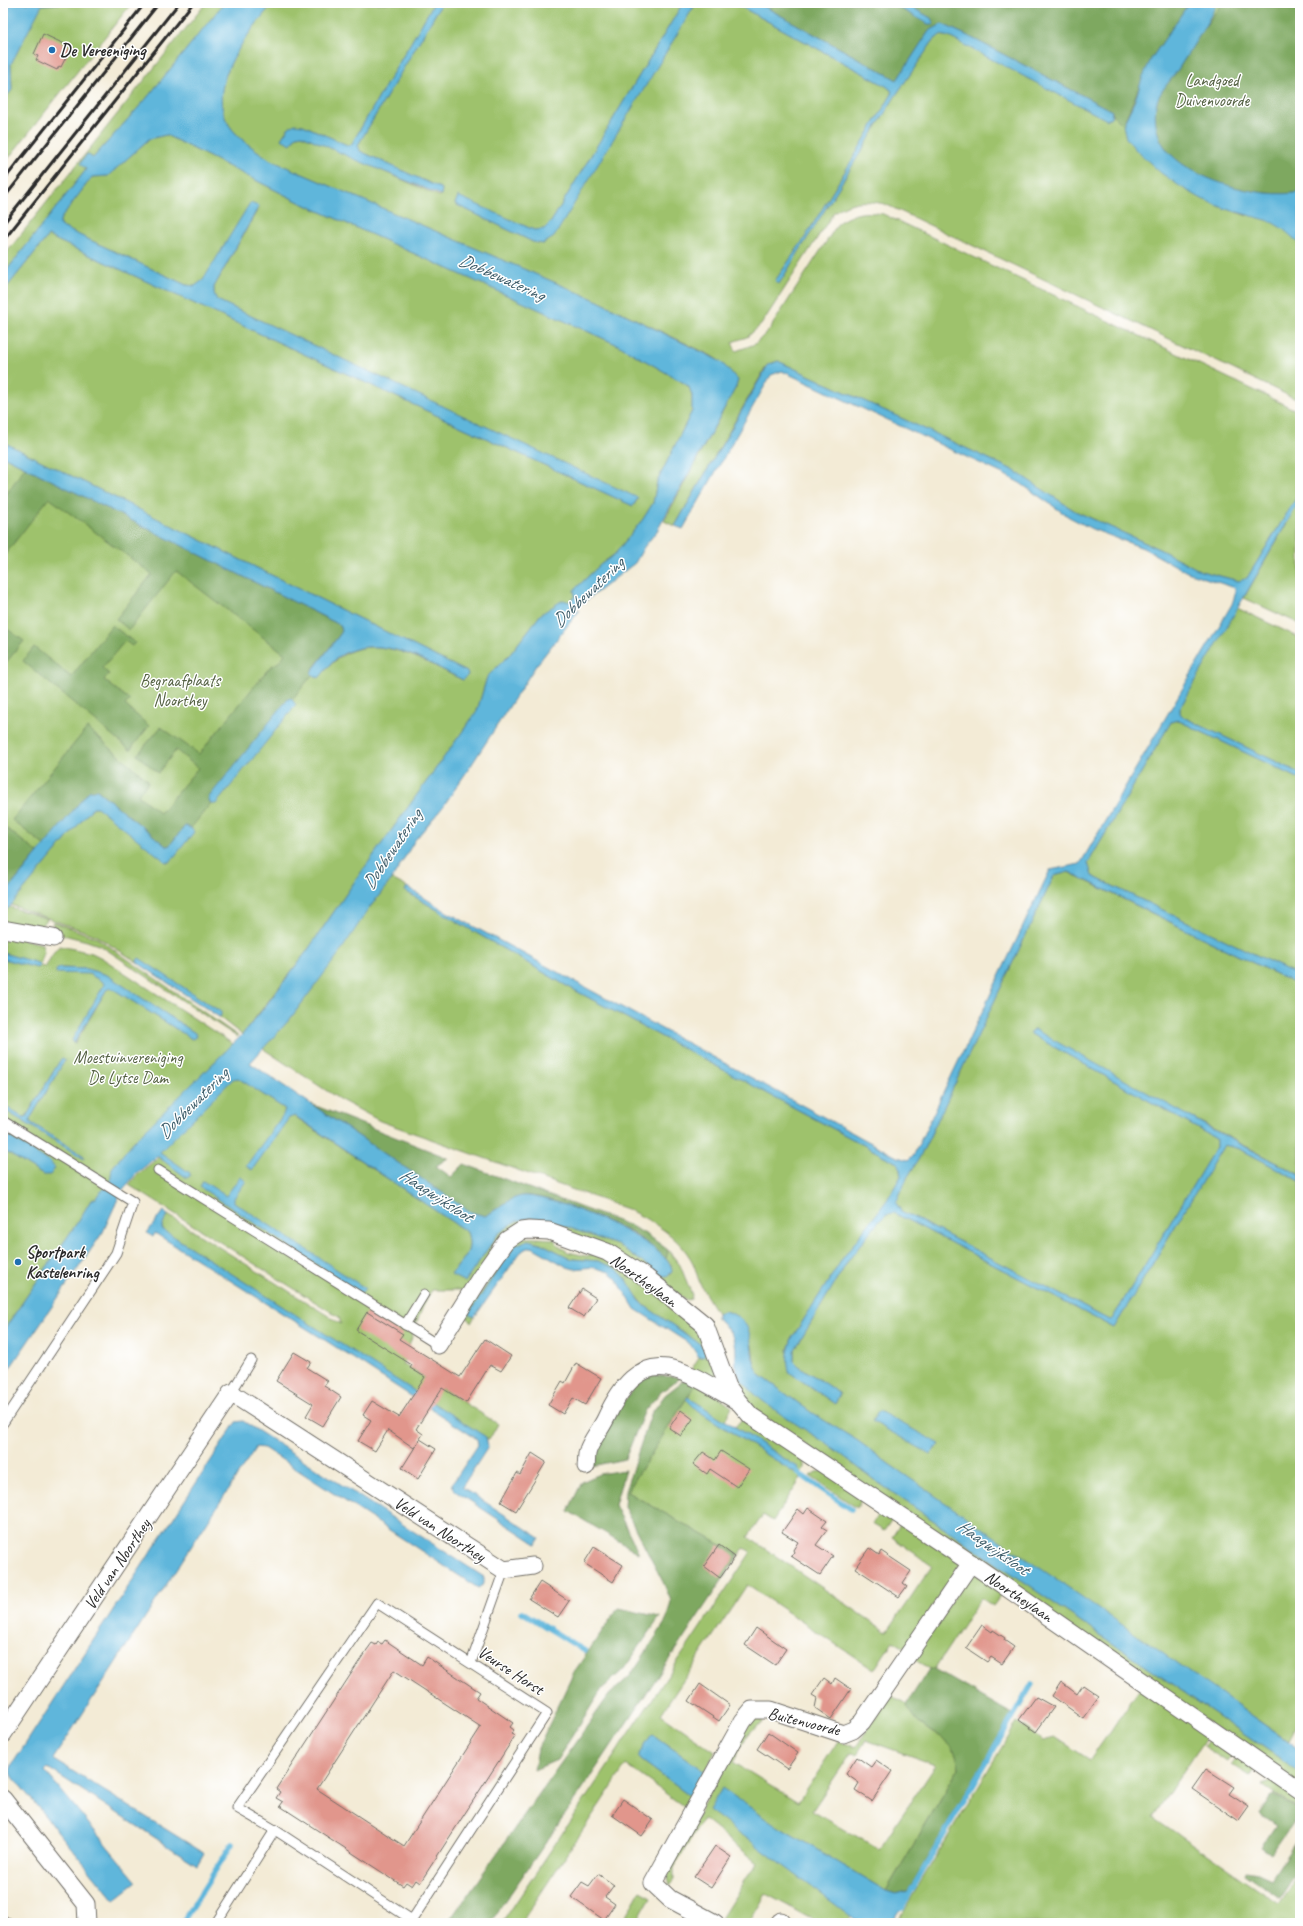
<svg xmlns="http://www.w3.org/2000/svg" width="1303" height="1926" font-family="Caveat,sans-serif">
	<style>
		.green { fill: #9ec26c; stroke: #64764c; fill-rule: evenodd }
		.forest { fill: #7ea860; stroke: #546a46 }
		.water { fill: #5eb6db; stroke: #447083 }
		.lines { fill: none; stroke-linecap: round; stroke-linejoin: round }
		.stream { stroke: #5eb6db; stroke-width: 5.5 }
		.building { fill: #e1968c; fill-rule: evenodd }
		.lane-casing { stroke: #716e67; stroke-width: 11 }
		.street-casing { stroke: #716e67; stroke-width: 19 }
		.lane { stroke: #fff; stroke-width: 9 }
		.street { stroke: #fff; stroke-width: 17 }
		.rail { stroke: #2b2b2b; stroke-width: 3 }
		.poi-dot { fill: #1f6fb2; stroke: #fff; stroke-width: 1.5 }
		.labels { text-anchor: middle; stroke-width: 3; stroke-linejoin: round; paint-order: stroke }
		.poi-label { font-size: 17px; font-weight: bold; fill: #2b2b2b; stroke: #fff; text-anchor: start }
		.park-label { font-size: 17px; fill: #536042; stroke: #fff }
		.street-label { font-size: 17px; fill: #2b2b2b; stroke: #fff }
		.water-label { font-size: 18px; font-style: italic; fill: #3d5c69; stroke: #fff }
	</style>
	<rect width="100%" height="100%" fill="#fff"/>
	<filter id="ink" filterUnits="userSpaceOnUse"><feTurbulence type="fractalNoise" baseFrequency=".025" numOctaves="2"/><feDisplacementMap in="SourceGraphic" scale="8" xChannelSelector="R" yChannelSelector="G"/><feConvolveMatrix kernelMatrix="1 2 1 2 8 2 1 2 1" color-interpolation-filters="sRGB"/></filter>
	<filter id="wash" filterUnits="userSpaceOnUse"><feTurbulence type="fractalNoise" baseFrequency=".012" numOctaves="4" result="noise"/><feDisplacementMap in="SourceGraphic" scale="16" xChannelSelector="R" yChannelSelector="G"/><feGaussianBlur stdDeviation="0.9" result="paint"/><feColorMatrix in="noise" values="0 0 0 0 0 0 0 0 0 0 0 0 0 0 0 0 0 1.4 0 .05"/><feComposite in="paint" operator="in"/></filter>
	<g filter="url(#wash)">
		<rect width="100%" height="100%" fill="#f3ebd6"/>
		<g class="green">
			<polygon points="67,3 132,3 3,165 3,101 12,90 11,64 42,4"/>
			<polygon points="206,3 224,3 146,99 93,158 87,154 85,171 3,275 3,257"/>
			<path d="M273 3H434L351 145H347L303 125 289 127 281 139 302 135 439 196 441 195 442 189 360 151 358 145 442 3H683L551 222 544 229 534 230 458 197 455 204 533 242 543 244 696 3H734L886 86 891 90 892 94 804 239 775 281 779 284 896 95 933 41 940 35 949 37 1107 119 1111 117 1112 114 1121 123 1117 114 940 27 901 82 748 3H1300V401L885 204C864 200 853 200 834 212L761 325 747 337 732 342 736 351 755 344 769 330 839 222C857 212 863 211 883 214L1300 412V492L1247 578 1239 581 1201 571 1161 550 1075 511 1013 470 778 361 767 365 675 526 664 521 736 387 738 380 721 362 710 355 598 301 270 160C257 150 242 142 232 129 200 89 248 34 273 3ZM1124 129 1247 216C1206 202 1181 189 1148 160 1137 151 1128 144 1124 129Z"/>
			<path d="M166 135 299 202 618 345 684 383 689 387 692 395V411L657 482 653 503 643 519 615 554 600 565 574 590 575 596 569 602 541 614 511 653 487 677 477 711 465 728 355 881 307 951 242 1035 219 1017 221 1016 137 960V962L95 935 11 905 93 807H96L89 791 8 890 3 892V456L73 491 324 672C365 622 418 659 463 680L467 672 3 442V292L48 236 633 506 638 499 217 300 214 294V287L259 207 203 280 195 286 186 285 60 226V220L64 214 92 177 108 176 149 139Z"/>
			<polygon points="1300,500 1300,624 1244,598"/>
			<polygon points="1237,608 1300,638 1300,773 1183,717 1180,713 1180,708"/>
			<polygon points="1177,720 1300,779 1300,976 1092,876 1088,863 1171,722"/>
			<polygon points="1068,872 1300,986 1300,1175 1031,1032 1031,1034 1216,1139 1216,1147 1111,1321 901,1211 896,1203 907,1178 921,1155 1054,876"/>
			<path d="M392 879 407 887 405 891 565 985 899 1164 901 1176 887 1200 843 1258 792 1338 788 1349 789 1372 835 1404 840 1394 799 1366 794 1361V1351L848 1261 879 1221 887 1214 894 1213 1114 1328 1224 1145 1240 1149 1300 1181V1717L1288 1741 889 1464 858 1441 812 1413 760 1375 755 1368 752 1345 732 1313 725 1311 717 1313C711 1303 705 1294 700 1283 697 1277 696 1269 693 1263 680 1237 652 1221 627 1209L380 1121 339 1099 262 1048 290 1019 370 907Z"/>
			<polygon points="3,907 8,909 10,907 48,919 37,929 3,923"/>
			<polygon points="54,922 97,938 238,1036 237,1037 101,946 87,941 56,933 52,923"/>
			<polygon points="3,934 42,944 44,952 40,965 3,953"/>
			<path d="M60 946 92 953 102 958 233 1044 154 1122 116 1163C112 1169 113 1174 111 1181 109 1188 97 1198 91 1200L79 1220 3 1331V1150L43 1175 48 1161 3 1133V1109L84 1158V1156L30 1122V1119L65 1060 63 1058 61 1059 26 1117H22L3 1105V959L37 968 40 966 45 967 56 949ZM60 968 87 969 107 975 195 1033 192 1039 110 987 107 989 76 1042 74 1043 104 985 103 982 89 974Z"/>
			<path d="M238 1078 285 1109 284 1111 294 1116 467 1232C474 1253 463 1258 451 1274L465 1282 498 1234 516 1221 532 1218 556 1223 620 1246 662 1276 670 1275 671 1264 666 1259 668 1250 680 1265 692 1295 691 1299 687 1300 655 1278 526 1225 465 1290H432C418 1311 412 1340 403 1364L498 1424 489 1440 162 1229V1226L168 1215 341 1324 339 1317 129 1185C138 1172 151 1165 162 1154L160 1152 233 1079Z"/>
			<polygon points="519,1237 554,1239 558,1245 568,1252 586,1256 597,1255 617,1263 699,1328 724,1385 691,1370 699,1357 702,1357 703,1346 645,1306 635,1294 598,1261 572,1259 540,1243 528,1240 516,1245 471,1323 465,1315"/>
			<path d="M740 1379C766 1406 796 1423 827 1444 843 1454 858 1468 873 1479L1300 1772V1786L752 1408 734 1382Z"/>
			<polygon points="697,1382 732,1407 725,1421 688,1397"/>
			<polygon points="686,1399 697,1410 796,1474 799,1468 735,1427 743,1418 804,1459 804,1468 800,1475 802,1476 773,1521 763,1515 748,1537 887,1632 932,1566 892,1537 902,1522 962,1562 905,1648 893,1641 874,1670 747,1585 661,1714 715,1752 705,1772 652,1734 637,1757 691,1797 686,1808 626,1765 521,1923 502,1923 751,1552 744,1548 739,1555 627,1492"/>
			<polygon points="823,1471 861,1494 861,1500 857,1508 810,1476 816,1472"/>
			<polygon points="882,1508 894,1516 884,1531 872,1524"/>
			<polygon points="972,1571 1004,1591 993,1606 981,1598 933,1671 914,1658"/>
			<polygon points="1141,1687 1208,1734 1153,1817 1279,1904 1297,1878 1300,1880 1300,1923 896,1923 1017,1722 1043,1740 1055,1737 1090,1760"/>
			<path d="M890 1695C895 1698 902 1701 906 1704 912 1710 915 1719 921 1724 939 1741 956 1738 959 1768L886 1891 779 1827 851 1916 847 1923H815L816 1921 766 1894 749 1923H725L720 1920 757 1862 703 1819 674 1868V1879L669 1885 667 1877 668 1867 751 1720 760 1716 763 1723C747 1729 741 1748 733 1762L798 1802 838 1741 856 1747ZM866 1740 936 1765 879 1849 812 1811 851 1753 857 1754Z"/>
			<polygon points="1212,1735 1235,1751 1228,1762 1204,1746"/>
			<polygon points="1239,1754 1256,1766 1249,1776 1232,1765"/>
			<polygon points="1277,1780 1300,1795 1300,1811 1262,1785"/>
			<polygon points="640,1891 651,1897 636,1923 622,1923"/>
		</g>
		<g class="forest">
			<polygon points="758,3 891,3 928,24 931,18 904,3 1189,3 1151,59 1123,125 1112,114 1112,111 968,36 942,24 929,31 897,80"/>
			<path d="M1223 3H1300V192C1261 200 1187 181 1164 146 1156 135 1154 118 1156 105 1158 92 1170 82 1177 71 1192 48 1205 24 1223 3Z"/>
			<polygon points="25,467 340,625 341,633 312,670 312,675 292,700 291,698 209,801 211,803 191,828 185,826 169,846 166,846 97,790 89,791 45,846 12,820 87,728 149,781 138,795 160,813 198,768 176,750 158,773 137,755 161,727 199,754 270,667 279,662 285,654 176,571 129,630 116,619 152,574 49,498 3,557 3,499"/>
			<polygon points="112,625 135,643 132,646 125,641 102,668 109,674 104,680 130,700 125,705 149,726 130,750 23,661 34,647 71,677"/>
			<polygon points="3,626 24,641 3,666"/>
			<polygon points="6,828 38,853 8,890 3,892 3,832"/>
			<path d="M311 1104 448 1158 436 1166 451 1177 464 1164 631 1226 649 1236 668 1250 666 1259C656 1251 647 1243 637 1236 620 1225 541 1192 522 1196 508 1199 498 1209 485 1216L471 1212Z"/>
			<polygon points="642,1375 681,1377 661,1392 645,1410 625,1459 592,1466 602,1435"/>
			<polygon points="688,1377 697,1382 627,1492 739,1555 567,1812 490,1923 453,1923 449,1921 609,1695 630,1676 666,1621 671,1601 664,1584 624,1507 625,1491 651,1414 665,1395"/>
			<polygon points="625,1470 615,1505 639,1553 568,1511 582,1482 599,1474"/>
			<polygon points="618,1608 660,1617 624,1669 602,1689 557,1760 534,1770 538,1748 574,1672"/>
			<path d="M929 1669H934L1012 1714 908 1891 896 1894 886 1891 959 1768C956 1740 940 1740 922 1725 915 1720 911 1711 906 1705Z"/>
			<polygon points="1273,1794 1300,1812 1271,1854 1261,1847 1276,1825 1260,1814"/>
			<polygon points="1300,1835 1300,1867 1280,1898 1245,1874 1246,1871 1258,1873 1271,1879"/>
		</g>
		<g class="water">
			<polygon points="12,3 67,3 42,5 11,64 12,90 3,101 3,15"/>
			<path d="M224 3H273C248 34 200 89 232 129 242 142 257 150 270 160L598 301 710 356 721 362 738 380 736 387 657 531 644 547 635 563 583 603 581 601 575 607 579 611 535 667 472 764 442 808 415 840 392 879 370 907 338 955 290 1019 250 1063 471 1212 485 1216C498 1210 508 1198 522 1196 548 1193 673 1243 672 1272L667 1276H662L620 1246 556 1223 532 1218 516 1221 498 1234 465 1282 451 1275C463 1258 474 1253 467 1232L295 1116 289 1118 252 1170 246 1166 283 1115 285 1109 238 1078 233 1079 160 1152 190 1173V1176L187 1178 157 1156 136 1174 121 1192 103 1232 3 1378V1331L79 1220 91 1200 93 1198 95 1199 100 1192 110 1184 112 1168 133 1142 242 1035 264 1008 307 951 355 881 465 728 477 711 487 677 511 653 541 614 563 600 570 602 575 596 574 590 600 565 615 554 643 519 653 503 657 482 692 411V395L689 387 684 383 618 345 299 202 166 135 149 139 108 176 92 177 64 214 60 220V226L186 285 195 286 203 280 250 203 259 206 214 287V294L217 300 638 498 633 506 48 236 3 292V275L85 171 86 169 80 164 87 154 93 158 146 99Z"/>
			<polygon points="434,3 442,3 358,145 360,151 442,189 441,195 354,159 302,135 296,136 291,144 281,139 289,127 295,124 303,125 347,145 351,145"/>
			<polygon points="683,3 696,3 554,237 543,244 533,242 455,204 458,196 534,230 544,229 551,222"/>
			<polygon points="734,3 758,3 897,80 929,31 942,24 968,36 1112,111 1111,117 1107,120 949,37 940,35 933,41 896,95 779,284 775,281 804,239 892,94 891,90 886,86"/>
			<polygon points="891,3 904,3 931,18 934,24 928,24"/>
			<path d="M1189 3H1217C1206 27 1191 49 1177 71 1170 82 1159 91 1156 105 1154 118 1156 134 1164 146 1187 180 1262 200 1300 192V244L1283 229 1270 221 1226 209 1202 199 1181 187 1161 173 1136 150 1126 138 1123 125 1135 100 1143 76 1151 59Z"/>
			<path d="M778 361 1013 470 1075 511 1161 550 1201 571 1239 581 1247 578 1300 492V500L1180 708V713L1183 717 1300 773V779L1177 720 1171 722 1088 863 1092 876 1300 976V986L1069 872 1054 876 921 1155 907 1178 896 1203 901 1211 1111 1321 1216 1147V1139L1031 1034V1032L1034 1029 1219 1133 1300 1175V1181L1240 1149 1224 1145 1114 1328 894 1213 887 1214 879 1221 848 1261 794 1351V1361L799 1366 840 1394 835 1404 789 1372C786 1359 788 1350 792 1338L843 1258 887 1200 901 1176 899 1164 565 985 405 891 407 887 447 912 897 1157 908 1160 914 1154 1050 870 1080 864 1232 604 1235 595V588L1187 572 1143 548 1092 529 1069 517 1020 483 1003 474 782 371 771 375 683 529 675 526 768 365Z"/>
			<path d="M3 442 467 672 468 675 463 680C428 663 385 634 345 653 334 658 327 669 319 678L311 674 312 671 341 633 340 625 3 456Z"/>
			<polygon points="291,698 296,705 216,804 212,804 209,801 209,797 288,699"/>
			<polygon points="93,790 97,790 166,846 169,846 185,826 191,828 194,832 170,862 166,862 97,807 93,807 8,909 3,907 3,892 8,890 89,791"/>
			<polygon points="3,953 38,963 40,965 37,968 3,959"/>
			<polygon points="139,958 221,1012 221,1016 219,1017 138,963 137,960"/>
			<polygon points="60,968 87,969 107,975 195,1033 197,1037 192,1039 110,987 107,989 74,1043 72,1040 104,985 103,982 89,974 56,973 56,970"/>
			<polygon points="63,1058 65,1060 30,1119 30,1122 84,1156 84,1159 3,1109 3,1105 22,1117 26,1117 61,1059"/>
			<polygon points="3,1133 49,1161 55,1168 50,1175 43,1175 3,1150"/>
			<polygon points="240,1177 246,1181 234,1198 234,1202 365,1288 361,1294 200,1187 203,1181 226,1196"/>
			<polygon points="163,1211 168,1215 162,1226 162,1229 486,1437 488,1447 462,1487 540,1538 536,1544 455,1491 452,1484 478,1445 477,1439 331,1344 158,1235 155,1233 153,1237 147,1233"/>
			<polygon points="528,1240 540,1243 572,1259 598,1261 617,1269 627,1280 639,1300 645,1306 703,1346 706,1354 702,1357 698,1356 690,1344 635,1309 616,1278 609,1272 593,1267 574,1269 567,1267 532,1247 525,1249 520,1253 476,1315 474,1317 470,1315 470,1312 510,1252 516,1245"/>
			<path d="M725 1311C763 1323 743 1350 760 1375L812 1413 858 1441 889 1464 1114 1619 1300 1750V1772L873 1479C858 1468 843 1455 827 1444 798 1424 765 1408 742 1381 731 1369 739 1353 734 1340 731 1331 724 1325 717 1319V1313Z"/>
			<polygon points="688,1397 799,1468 796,1474 697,1410 686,1399"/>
			<polygon points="879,1411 940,1444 930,1454 872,1421"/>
			<polygon points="243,1421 484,1577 484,1584 478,1588 264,1448 256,1447 53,1759 204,1853 197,1865 48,1768 45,1771 137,1882 114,1900 13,1777 10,1770 13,1763 236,1422"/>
			<polygon points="652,1734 705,1772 691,1797 637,1757"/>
			<polygon points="722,1788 779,1827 886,1891 896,1894 908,1891 904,1903 891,1923 860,1923 709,1810"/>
		</g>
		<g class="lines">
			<g class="stream">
				<polyline points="798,1473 851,1509"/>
				<polyline points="522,1612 585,1651"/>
				<polyline points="901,1908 1032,1684"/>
				<polyline points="182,1923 232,1844"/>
			</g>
		</g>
		<g id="blocks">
			<g class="building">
				<polygon points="43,34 71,47 61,67 59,66 57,70 36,60 38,56 34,54"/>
				<polygon points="582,1289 596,1298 584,1317 569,1308"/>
				<polygon points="367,1312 403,1334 399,1339 460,1377 485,1339 511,1356 501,1371 490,1365 466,1403 442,1388 416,1429 423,1434 414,1448 388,1430 375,1451 358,1441 371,1420 363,1415 372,1401 399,1417 425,1377 410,1368 412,1365 356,1330"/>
				<polygon points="294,1352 311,1362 307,1368 328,1381 324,1386 341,1397 323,1426 306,1416 313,1404 276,1381"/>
				<polygon points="576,1363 601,1378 585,1405 573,1398 563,1414 548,1405 562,1381 565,1383"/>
				<polygon points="681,1410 693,1419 681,1436 669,1428"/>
				<polygon points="420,1439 436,1449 418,1479 402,1468"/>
				<polygon points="721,1451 749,1469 737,1487 710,1469 707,1474 693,1464 703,1452 715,1460"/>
				<polygon points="532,1453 546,1462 516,1511 501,1502 517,1473 520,1475"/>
				<polygon points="808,1508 827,1521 822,1527 827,1530 816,1545 833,1556 820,1575 791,1556 794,1552 793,1550 798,1542 782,1532 798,1509 804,1514"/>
				<polygon points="719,1545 735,1557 720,1578 704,1566"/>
				<polygon points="594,1547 623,1565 613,1582 584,1563"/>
				<polygon points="869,1548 879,1555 881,1551 911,1571 903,1583 907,1586 899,1597 855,1568"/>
				<polygon points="540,1582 569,1601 558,1617 529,1599"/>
				<polygon points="982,1625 992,1632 993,1630 1005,1638 1004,1640 1014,1647 1002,1664 991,1657 987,1662 966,1648"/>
				<polygon points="756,1628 786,1649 775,1665 745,1645"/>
				<path d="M385 1640 422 1665 427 1657 480 1692 476 1698 513 1723 510 1727 514 1730 511 1734 515 1736 425 1875 420 1883 416 1880 412 1886 406 1882 403 1886 334 1841 280 1806 283 1802 276 1798 280 1792 276 1789 364 1654 372 1643 376 1645 378 1642 382 1644ZM394 1670 481 1727 404 1846 317 1789Z"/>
				<polygon points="824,1678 832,1684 835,1678 851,1689 831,1719 815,1708 817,1698 812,1695"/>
				<polygon points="1061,1682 1077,1694 1083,1685 1099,1696 1083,1718 1052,1696"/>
				<polygon points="700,1684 730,1705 719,1721 689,1701"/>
				<polygon points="1036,1697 1054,1707 1036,1732 1019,1720"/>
				<polygon points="768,1732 798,1753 787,1769 757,1749"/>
				<polygon points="857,1757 871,1767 876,1760 892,1771 872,1801 855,1790 859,1783 846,1774"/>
				<polygon points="1206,1769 1234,1787 1229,1794 1249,1807 1239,1821 1192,1789"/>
				<polygon points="623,1799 653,1820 642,1836 612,1815"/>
				<polygon points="715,1846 731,1857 711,1888 694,1877"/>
				<polygon points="598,1874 614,1885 605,1897 615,1904 604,1920 571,1897 582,1882 589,1886"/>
			</g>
		</g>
	</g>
	<g filter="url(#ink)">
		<use href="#blocks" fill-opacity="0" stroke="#716e67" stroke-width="1"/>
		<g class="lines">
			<defs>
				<g id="lane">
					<polyline points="3,1121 133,1202 116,1253 3,1423"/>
					<polyline points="158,1170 438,1345"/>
					<polyline points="405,1325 424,1294"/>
					<polyline points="231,1393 251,1360"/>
					<polygon points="377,1603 547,1713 412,1920 275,1830 237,1808"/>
					<polyline points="471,1663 504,1570"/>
					<polyline points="3,1920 7,1923"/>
					<polyline points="216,1923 275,1830"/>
				</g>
				<g id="street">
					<polyline points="3,929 53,938"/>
					<polyline points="438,1345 480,1278 507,1240 521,1231 529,1230 549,1231 607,1252 647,1278 705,1325 728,1387 738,1401 751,1416 971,1563 1300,1791"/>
					<path d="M586 1466C587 1461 586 1455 588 1450 592 1439 601 1429 606 1418 642 1340 679 1367 737 1401"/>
					<polyline points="3,1734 231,1393 504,1570 533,1566"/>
					<polyline points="3,1799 86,1904 87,1923"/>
					<polyline points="715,1923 670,1899 653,1883 743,1721 752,1710 771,1710 843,1734 853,1730 862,1722 971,1563"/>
					<polyline points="779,1923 781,1921"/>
				</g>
			</defs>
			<use href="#lane" class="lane-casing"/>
			<use href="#street" class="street-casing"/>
			<use href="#lane" class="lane"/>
			<use href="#street" class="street"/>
			<g class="rail">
				<polyline points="3,181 145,3"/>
				<polyline points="3,199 159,3"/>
				<polyline points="3,224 179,3"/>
				<polyline points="3,241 193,3"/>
			</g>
		</g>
	</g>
	<g class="poi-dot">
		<circle cx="52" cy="50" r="4"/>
		<circle cx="18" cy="1262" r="4"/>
	</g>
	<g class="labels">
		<g class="poi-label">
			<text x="60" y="56">De Vereeniging</text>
			<text x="26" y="1258">Sportpark<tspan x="26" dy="20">Kastelenring</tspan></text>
		</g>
		<g class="park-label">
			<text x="1212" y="86">Landgoed<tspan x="1212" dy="20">Duivenvoorde</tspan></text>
			<text x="180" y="686">Begraafplaats<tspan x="180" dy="20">Noorthey</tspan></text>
			<text x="128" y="1063">Moestuinvereniging<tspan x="128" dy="20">De Lytse Dam</tspan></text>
		</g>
		<g class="street-label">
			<text transform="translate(644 1280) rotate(36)" y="6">Noortheylaan</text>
			<text transform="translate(440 1529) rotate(33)" y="6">Veld van Noorthey</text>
			<text transform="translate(117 1564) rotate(-56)" y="6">Veld van Noorthey</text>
			<text transform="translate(1019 1596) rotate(34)" y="6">Noortheylaan</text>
			<text transform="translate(511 1670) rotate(33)" y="6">Veurse Horst</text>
			<text transform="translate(804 1721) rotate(14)" y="6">Buitenvoorde</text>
		</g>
		<g class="water-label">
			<text transform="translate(502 277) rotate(24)" y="6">Dobbewatering</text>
			<text transform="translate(588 592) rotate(-44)" y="6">Dobbewatering</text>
			<text transform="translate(392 849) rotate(-56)" y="6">Dobbewatering</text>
			<text transform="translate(193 1103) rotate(-45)" y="6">Dobbewatering</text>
			<text transform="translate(436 1195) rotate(33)" y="6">Haagwijksloot</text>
			<text transform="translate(993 1547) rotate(35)" y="6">Haagwijksloot</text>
		</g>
	</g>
	<rect width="1303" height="1926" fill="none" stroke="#fff" stroke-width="16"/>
</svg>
